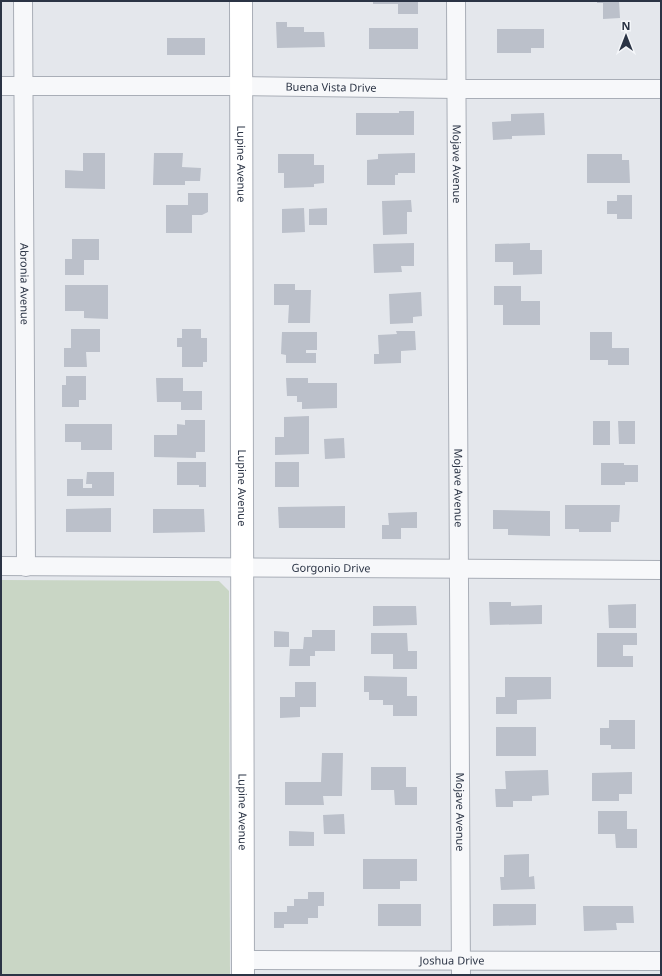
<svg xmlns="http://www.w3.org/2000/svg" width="662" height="976" font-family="'Noto Sans',sans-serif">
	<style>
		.green { fill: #c9d6c5 }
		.building { fill: #bbc0ca }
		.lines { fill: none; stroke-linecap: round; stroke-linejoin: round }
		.street-casing { stroke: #a9aeb7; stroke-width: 20 }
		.secondary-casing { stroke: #a9aeb7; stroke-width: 24 }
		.street { stroke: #f7f8fa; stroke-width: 18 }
		.secondary { stroke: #fff; stroke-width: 22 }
		.labels { text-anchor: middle; stroke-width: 4; stroke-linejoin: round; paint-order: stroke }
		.street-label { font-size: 11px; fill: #2b3445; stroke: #f4f6f9 }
	</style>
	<rect width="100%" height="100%" fill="#e4e7ec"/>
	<polygon class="green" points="1,580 219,581 229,591 230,975 1,975"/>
	<g class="building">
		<polygon points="373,1 418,2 418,14 398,14 398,4 373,4"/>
		<polygon points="597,1 619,1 620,18 603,19 603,3 597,3"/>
		<polygon points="276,22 287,22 287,27 304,27 304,32 324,32 325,47 277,48"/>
		<rect x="369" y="28" width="49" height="21"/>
		<polygon points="497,29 544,29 544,48 531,48 531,53 497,53"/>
		<rect x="167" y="38" width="38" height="17"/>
		<polygon points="399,111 414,111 414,135 356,135 356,113 399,113"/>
		<polygon points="544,113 545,135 512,136 512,139 493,140 492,122 511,121 511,114"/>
		<polygon points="83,153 105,153 105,189 65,188 65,170 83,171"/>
		<polygon points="154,153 183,153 182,167 201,168 200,181 185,181 185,185 153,185"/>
		<polygon points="415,153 415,173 398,173 398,175 395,175 395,185 367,185 367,160 378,159 378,154"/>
		<polygon points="278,154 314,154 314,165 324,165 324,183 314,184 314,187 284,188 284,173 278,173"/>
		<polygon points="587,154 622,154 622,160 629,160 630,183 587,183"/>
		<polygon points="188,193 208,193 208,212 202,215 192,215 192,233 166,233 166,205 188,205"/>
		<polygon points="617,195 632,195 632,219 617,219 617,214 607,214 607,201 617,201"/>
		<polygon points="411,200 412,212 407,212 407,234 383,235 382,201"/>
		<polygon points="304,208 305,232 282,233 282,209"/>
		<polygon points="327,208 327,225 309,225 309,209"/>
		<polygon points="72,239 99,239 99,260 84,260 84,275 65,275 65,259 72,259"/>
		<polygon points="414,243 414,266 401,266 402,272 374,273 373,244"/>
		<polygon points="530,243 530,250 542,250 542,274 513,275 513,262 495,262 495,244"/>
		<polygon points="274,284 295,284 295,290 311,290 310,323 288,323 289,305 274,305"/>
		<polygon points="65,285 108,285 108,319 84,318 84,311 65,311"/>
		<polygon points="494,286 521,286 521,301 540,301 540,325 503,325 503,305 494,305"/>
		<polygon points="421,292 422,316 413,317 413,323 390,324 389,294"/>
		<polygon points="71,329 100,329 100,352 86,352 87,367 64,367 64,348 71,348"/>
		<polygon points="182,329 201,329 201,338 207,338 207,362 203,362 203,367 182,367 182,347 177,347 177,338 182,338"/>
		<polygon points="396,331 415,331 416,350 401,351 401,363 374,364 374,354 379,354 378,335 397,334"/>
		<polygon points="282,332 317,332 317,350 306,350 306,353 316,353 316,363 286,363 286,355 281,354"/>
		<polygon points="590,332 612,332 612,348 629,348 629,365 608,365 608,360 590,360"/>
		<polygon points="66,376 86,376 86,400 79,400 79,407 62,407 62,385 66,385"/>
		<polygon points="156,378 183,378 183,391 202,391 202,410 181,410 181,402 157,402"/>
		<polygon points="286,378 308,378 308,383 337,383 337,408 302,409 302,402 297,402 297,396 287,396"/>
		<polygon points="309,416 309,454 275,455 275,437 284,437 284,417"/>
		<polygon points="185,420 205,420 205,452 196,452 196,458 154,457 154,435 177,435 177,424 185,425"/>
		<rect x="593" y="421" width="17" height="24"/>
		<polygon points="618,421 635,421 635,444 619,444"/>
		<polygon points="65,424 112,424 112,450 81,450 81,442 65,442"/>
		<polygon points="344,438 345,458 325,459 324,439"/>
		<polygon points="177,462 206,462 206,487 199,487 199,485 177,485"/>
		<rect x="275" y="462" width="24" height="25"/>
		<polygon points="601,463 624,463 624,465 638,465 638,482 625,482 625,485 601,485"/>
		<polygon points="87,472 114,472 114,496 67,496 67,479 83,479 83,488 92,488 92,484 86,484"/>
		<polygon points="565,505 620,505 619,522 611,522 611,532 579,532 579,529 565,529"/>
		<polygon points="345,506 345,528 279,528 278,507"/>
		<polygon points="111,508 111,532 66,532 66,509"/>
		<polygon points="153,509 204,509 205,532 153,533"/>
		<polygon points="493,510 550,511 550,536 508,535 508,529 493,529"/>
		<polygon points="417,512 417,528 401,528 401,539 382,539 382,525 389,525 388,513"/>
		<polygon points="489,602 511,602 511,606 542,605 542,624 490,625"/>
		<polygon points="636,604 636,628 609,628 608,605"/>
		<polygon points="373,606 416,606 417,625 373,626"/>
		<polygon points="312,630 335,630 335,651 315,651 315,656 310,656 310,666 289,666 290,649 303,649 304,637 312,637"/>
		<polygon points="274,631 289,632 289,647 274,647"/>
		<polygon points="371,633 407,633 408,651 417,651 417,669 393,669 393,654 371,654"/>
		<polygon points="597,633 637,633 637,645 623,645 623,656 633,656 633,667 597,667"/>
		<polygon points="364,676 407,677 407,696 417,696 417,716 393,716 393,705 383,705 383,700 369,700 369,692 364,692"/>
		<polygon points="505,677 551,677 551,699 517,700 517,714 496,714 496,697 505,697"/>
		<polygon points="295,682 316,682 316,707 300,707 300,717 280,718 280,697 295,697"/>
		<polygon points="609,720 635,720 635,749 611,749 611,745 600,745 600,728 609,728"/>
		<rect x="496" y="727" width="40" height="29"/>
		<polygon points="322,753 343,753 342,796 323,796 324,805 285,805 285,782 321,782"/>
		<polygon points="371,767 406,767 406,787 417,787 417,805 395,805 394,790 371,790"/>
		<polygon points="548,770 549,795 532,796 532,801 513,801 513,807 496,807 495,789 506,789 505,771"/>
		<polygon points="632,772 632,794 619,794 619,801 592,801 592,773"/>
		<polygon points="598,811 627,811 627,829 637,829 637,848 616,848 615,834 598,834"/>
		<polygon points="344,814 345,834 324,834 323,815"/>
		<polygon points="289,831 314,832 314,846 289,846"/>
		<polygon points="529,854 529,877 534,876 535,889 501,890 500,877 504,877 504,855"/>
		<polygon points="363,859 417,859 417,881 400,881 400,889 363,889"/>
		<polygon points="308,892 324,892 324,906 318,906 318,918 308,918 308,924 284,924 284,928 274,928 274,912 287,912 287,906 294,906 294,899 308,899"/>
		<rect x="378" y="904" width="43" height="22"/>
		<polygon points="493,904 536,904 536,925 493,926"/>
		<polygon points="583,906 633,906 634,923 616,923 617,930 584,931"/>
	</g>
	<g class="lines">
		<defs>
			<g id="street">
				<path id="s1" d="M23 1 26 567"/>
				<path id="s2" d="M456 1 461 975"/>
				<path id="s3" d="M1 86H241L457 89H661"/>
				<path id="s4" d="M1 566 661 570"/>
				<path id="s5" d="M243 960 661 961"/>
			</g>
			<g id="secondary">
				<path id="s6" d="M241 1 243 975"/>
			</g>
		</defs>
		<use href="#street" class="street-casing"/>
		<use href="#secondary" class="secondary-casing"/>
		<use href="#street" class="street"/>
		<use href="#secondary" class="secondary"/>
	</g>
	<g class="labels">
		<g class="street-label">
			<text dy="4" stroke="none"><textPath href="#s3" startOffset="330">Buena Vista Drive</textPath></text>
			<text dy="4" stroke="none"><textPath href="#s6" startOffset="163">Lupine Avenue</textPath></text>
			<text dy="4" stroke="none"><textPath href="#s2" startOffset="163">Mojave Avenue</textPath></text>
			<text dy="4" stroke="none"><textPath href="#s1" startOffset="283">Abronia Avenue</textPath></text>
			<text dy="4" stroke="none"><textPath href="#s6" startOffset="487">Lupine Avenue</textPath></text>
			<text dy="4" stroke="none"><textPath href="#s2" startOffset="487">Mojave Avenue</textPath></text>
			<text dy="4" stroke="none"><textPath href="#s4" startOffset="330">Gorgonio Drive</textPath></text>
			<text dy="4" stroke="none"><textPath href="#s6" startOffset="811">Lupine Avenue</textPath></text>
			<text dy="4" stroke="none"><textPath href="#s2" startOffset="811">Mojave Avenue</textPath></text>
			<text dy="4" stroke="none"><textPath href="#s5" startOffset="209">Joshua Drive</textPath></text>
		</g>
	</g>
	<rect width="662" height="976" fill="none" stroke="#2b3445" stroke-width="4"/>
	<g transform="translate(626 36)" stroke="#f4f6f9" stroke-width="3" paint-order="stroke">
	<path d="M0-3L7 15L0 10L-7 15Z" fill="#2b3445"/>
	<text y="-6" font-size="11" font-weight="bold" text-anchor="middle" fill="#2b3445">N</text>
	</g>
</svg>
